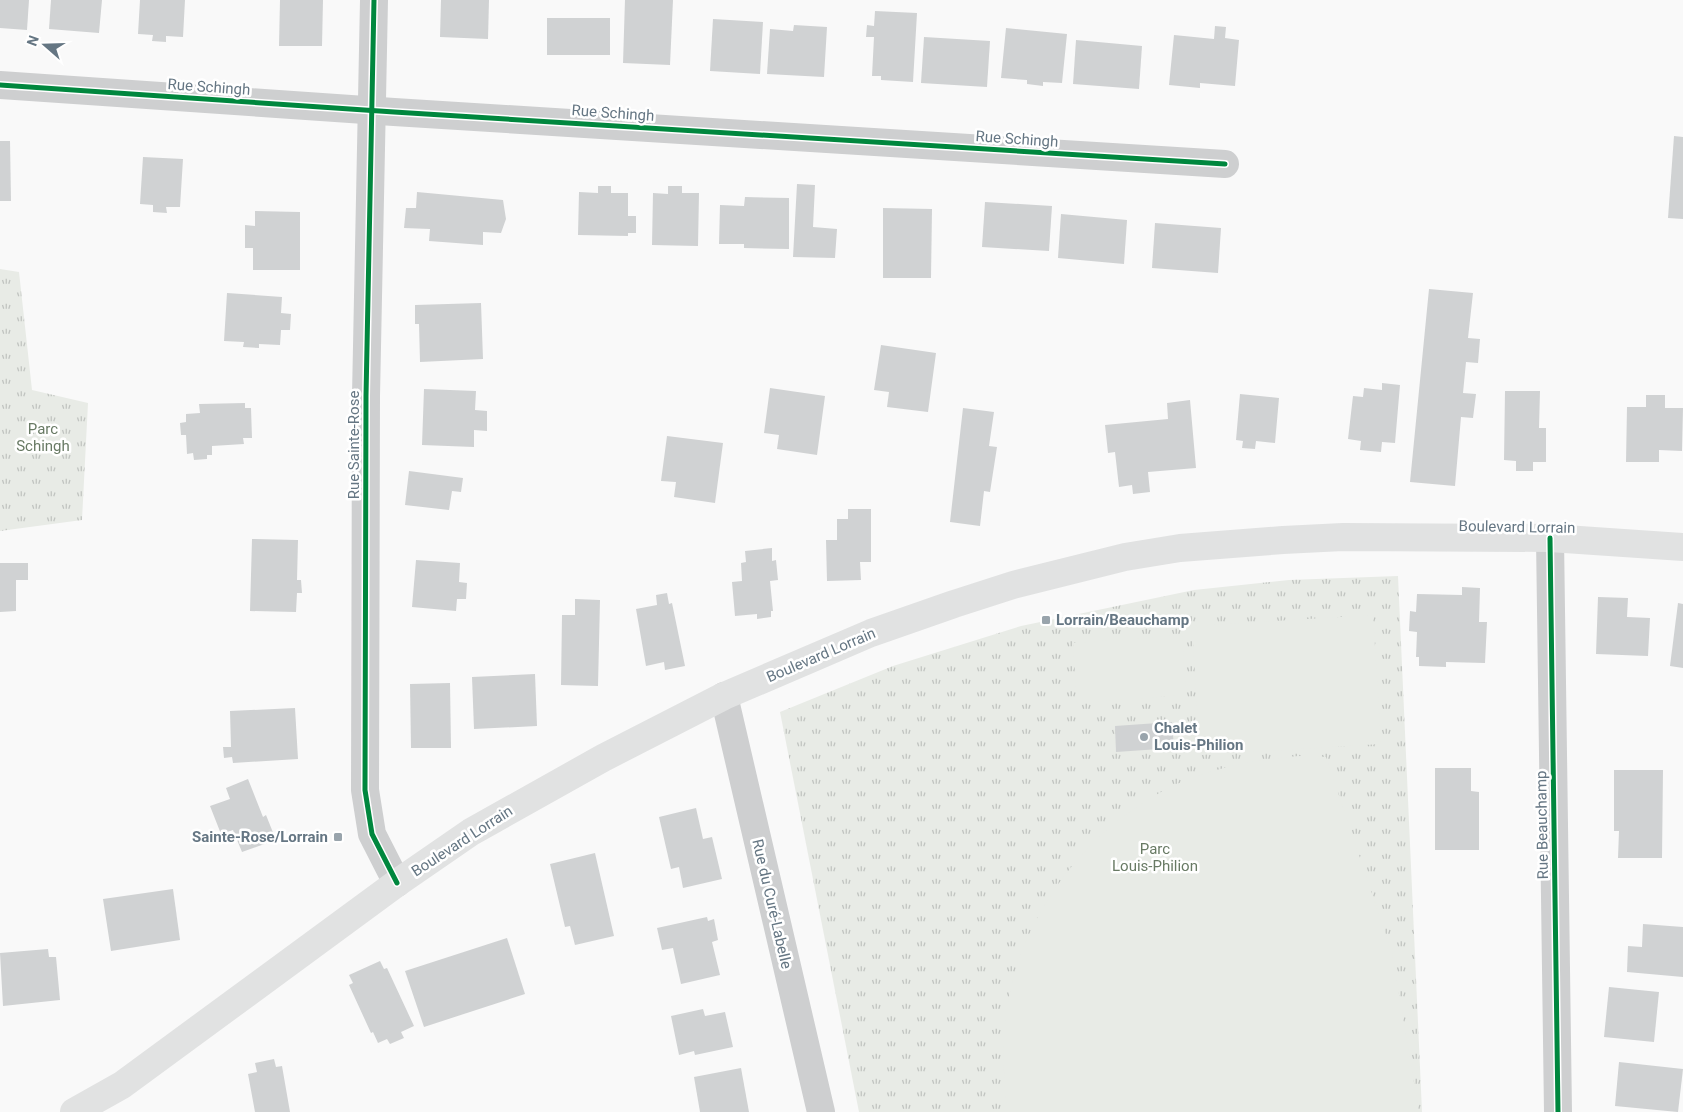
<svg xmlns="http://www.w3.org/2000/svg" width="1683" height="1112" font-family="Roboto,sans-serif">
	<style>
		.grass { fill: url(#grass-tufts) }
		.pitch { fill: #e8ebe6 }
		.building { fill: #d0d2d3 }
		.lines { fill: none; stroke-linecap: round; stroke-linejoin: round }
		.street { stroke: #cecfd0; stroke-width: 28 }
		.secondary { stroke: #e1e2e2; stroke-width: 28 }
		.cycleway-casing { stroke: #fff; stroke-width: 8 }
		.cycleway { stroke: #00873e; stroke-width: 5 }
		.poi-dot { fill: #99a4ac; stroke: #fff; stroke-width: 2 }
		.labels { text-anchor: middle; stroke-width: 5; stroke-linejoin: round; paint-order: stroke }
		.street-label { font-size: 15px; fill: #657683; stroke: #fff }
		.park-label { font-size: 15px; fill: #687a64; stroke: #fff }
		.poi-label { font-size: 15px; font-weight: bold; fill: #657683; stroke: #fff; text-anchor: start }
	</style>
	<defs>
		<pattern id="grass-tufts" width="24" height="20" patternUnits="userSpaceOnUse" patternTransform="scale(1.25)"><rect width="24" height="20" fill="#e8ebe6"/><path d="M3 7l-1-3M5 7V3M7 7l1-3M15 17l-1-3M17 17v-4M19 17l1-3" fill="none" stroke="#c0c3c0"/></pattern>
	</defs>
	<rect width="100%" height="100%" fill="#f9f9f9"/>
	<g class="grass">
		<polygon points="0,269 19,272 32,390 88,403 82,520 0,531"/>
		<polygon points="1398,576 1422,1112 859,1112 780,712 893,666 1021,626 1194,590 1289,580"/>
	</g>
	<g class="pitch">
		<polygon points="1373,615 1381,744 1200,755 1192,626"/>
		<polygon points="1182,635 1186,695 1077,703 1073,643"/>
		<path d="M1298 756 1326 757 1392 953 1419 1112H1007C1003 1073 1001 1031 1010 992 1028 907 1091 827 1167 789 1208 768 1254 760 1298 756Z"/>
	</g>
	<g class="building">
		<polygon points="0,0 29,0 27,30 0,28"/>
		<polygon points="51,0 102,0 99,33 49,29"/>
		<polygon points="140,0 185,0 183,37 166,36 166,42 152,41 153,35 138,34"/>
		<polygon points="280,0 323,0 322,46 279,46"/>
		<polygon points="441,0 489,0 488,39 440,37"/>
		<polygon points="625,0 673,0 670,65 623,63"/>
		<polygon points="875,11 917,13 913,82 881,80 881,76 872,76 874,37 866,37 867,25 874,26"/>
		<rect x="547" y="18" width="63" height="37"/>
		<polygon points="713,19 763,22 760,74 710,71"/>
		<polygon points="794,25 827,27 824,77 767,74 770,29 793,31"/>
		<polygon points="1215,26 1226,27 1225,38 1239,40 1235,86 1200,83 1200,88 1169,85 1174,35 1214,39"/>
		<polygon points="1006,28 1067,34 1062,83 1043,82 1043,86 1027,84 1027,80 1001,78"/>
		<polygon points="924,37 990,41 987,87 921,83"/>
		<polygon points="1076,40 1142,46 1139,89 1073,84"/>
		<polygon points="1674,136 1683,137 1683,219 1668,218"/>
		<polygon points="0,141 10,141 11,201 0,201"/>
		<polygon points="143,157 183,159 180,207 166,207 167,213 153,212 153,205 140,204"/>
		<polygon points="797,184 815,185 813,227 837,229 835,258 793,257"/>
		<polygon points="598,186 611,186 611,193 628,193 628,216 636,216 636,233 628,233 628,236 578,235 579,192 598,193"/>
		<polygon points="668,186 682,186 682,193 699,193 698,246 652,245 653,193 668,194"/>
		<polygon points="417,192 503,200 506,219 501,233 483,232 483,245 429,241 430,229 404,228 406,208 416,208"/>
		<polygon points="745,197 789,198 789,249 744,248 744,244 719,244 720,205 744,206"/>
		<polygon points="985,202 1052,206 1049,251 982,247"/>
		<polygon points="883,208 932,209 931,278 883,278"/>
		<polygon points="255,211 300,212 300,270 253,270 253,248 245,248 245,225 255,226"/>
		<polygon points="1061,214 1127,220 1124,264 1058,258"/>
		<polygon points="1155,223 1221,228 1218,273 1152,268"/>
		<polygon points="1429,289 1473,293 1468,338 1480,339 1478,363 1466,362 1463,393 1476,394 1473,418 1461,417 1455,486 1410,482"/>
		<polygon points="227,293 282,297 281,313 291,314 290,330 281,330 280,345 259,344 259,348 243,347 244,342 224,341"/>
		<polygon points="481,303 483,359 420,362 419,324 415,324 415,305"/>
		<polygon points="881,345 936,353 928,412 887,407 889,392 874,390"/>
		<polygon points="1382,383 1400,385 1395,443 1382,442 1381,452 1360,450 1361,441 1348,439 1353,396 1363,397 1364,388 1382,390"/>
		<polygon points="770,388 825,396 817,455 777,449 779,435 764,433"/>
		<polygon points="424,389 476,391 475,410 487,411 487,431 474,430 474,447 422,445"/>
		<polygon points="1505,391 1540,391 1539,428 1546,428 1546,462 1533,462 1533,471 1516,471 1516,461 1504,460"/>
		<polygon points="1240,394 1279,398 1275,443 1256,441 1255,449 1242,448 1243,441 1236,440"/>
		<polygon points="1646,395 1665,395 1665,408 1683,408 1682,451 1659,450 1659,462 1626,462 1627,407 1646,407"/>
		<polygon points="1190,400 1196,468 1148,472 1150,492 1133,494 1132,485 1119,487 1115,452 1108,453 1105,425 1168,419 1167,403"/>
		<polygon points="245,403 245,408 251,408 252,438 243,438 244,444 212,446 212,455 207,455 207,459 194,460 193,453 187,454 186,435 181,435 180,423 186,422 186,414 200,413 199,404"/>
		<polygon points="963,408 994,412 989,446 997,447 990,492 984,491 980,526 950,522"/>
		<polygon points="667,436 723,443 715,503 674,497 676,482 661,481"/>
		<polygon points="409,471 463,478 461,492 452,491 449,510 405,505"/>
		<polygon points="848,509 871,509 871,562 860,562 861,580 827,581 826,540 837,540 837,519 848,519"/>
		<polygon points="252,539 298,540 297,580 301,580 302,593 297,593 296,612 250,611"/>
		<polygon points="772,548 772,561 776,560 778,580 770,581 773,611 771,611 771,617 757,619 757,614 735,616 732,582 742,581 741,563 746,562 745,551"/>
		<polygon points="416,560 460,563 459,582 467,583 466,599 457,599 456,611 412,607"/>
		<polygon points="0,563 28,563 28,580 16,580 16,611 0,612"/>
		<polygon points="1462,587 1480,588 1479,622 1487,622 1485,663 1446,662 1446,667 1419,666 1419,657 1416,657 1417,632 1409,631 1410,611 1416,612 1417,594 1462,595"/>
		<polygon points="667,593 669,604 672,603 685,666 665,670 664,662 646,666 636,609 657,605 656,595"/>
		<polygon points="1598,597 1628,598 1627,617 1650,618 1648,656 1596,654"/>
		<polygon points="575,599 600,600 598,686 561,685 562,615 575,615"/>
		<polygon points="1678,603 1683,604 1683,668 1670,666"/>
		<polygon points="535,674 537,726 474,729 472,677"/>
		<polygon points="450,683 451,748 411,748 410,684"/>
		<polygon points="295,708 298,759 233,763 232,757 224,758 223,747 231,747 230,711"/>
		<polygon points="1172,722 1174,748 1116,752 1115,726"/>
		<polygon points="1435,768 1471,768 1471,791 1479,792 1479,850 1435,850"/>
		<polygon points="1614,770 1663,770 1662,858 1618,858 1619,831 1614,831"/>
		<polygon points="248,779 263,817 266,815 276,840 242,852 233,830 221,834 210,806 230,799 226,788"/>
		<polygon points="696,808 703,839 712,837 722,879 683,888 679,867 671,869 659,817"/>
		<polygon points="595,853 614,936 575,945 570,926 565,927 550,864"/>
		<polygon points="173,889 180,940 111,951 103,899"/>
		<polygon points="707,917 708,921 714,919 718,940 712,942 720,975 681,984 673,948 662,950 657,928"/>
		<polygon points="1643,924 1683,927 1683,977 1627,972 1628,946 1642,947"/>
		<polygon points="507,938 525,994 424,1027 405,971"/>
		<polygon points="48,949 49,957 56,957 60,1000 3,1006 0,953"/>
		<polygon points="380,961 384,969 387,968 414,1026 401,1032 404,1038 390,1044 387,1039 378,1043 373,1032 371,1033 349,985 353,983 349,975"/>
		<polygon points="1609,987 1659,992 1654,1042 1604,1037"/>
		<polygon points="703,1009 705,1016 725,1012 733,1047 695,1055 694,1051 679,1055 671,1016"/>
		<polygon points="274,1059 276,1067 282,1066 290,1112 255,1112 248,1074 257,1072 255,1063"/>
		<polygon points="1619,1062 1683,1069 1678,1112 1615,1106"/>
		<polygon points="741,1068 749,1112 700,1112 694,1077"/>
	</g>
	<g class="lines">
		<g class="street">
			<polyline points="374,0 366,396 365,790 372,834 397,883"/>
			<polyline points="0,85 394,112 1225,164"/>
			<polyline points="1550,538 1558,1112"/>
			<polyline points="724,696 821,1112"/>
		</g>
		<polyline class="secondary" points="74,1112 122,1085 397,883 471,832 603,758 724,696 871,633 954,604 1013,585 1125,557 1180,548 1283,540 1343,537 1550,538 1683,547"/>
		<defs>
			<g id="cycleway">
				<polyline points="374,0 366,396 365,790 372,834 397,883"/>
				<polyline points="0,85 394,112 1225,164"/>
				<polyline points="1550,538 1558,1112"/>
			</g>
		</defs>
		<use href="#cycleway" class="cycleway-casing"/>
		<use href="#cycleway" class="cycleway"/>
	</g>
	<g class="poi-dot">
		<rect x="1041" y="615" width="10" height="10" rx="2.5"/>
		<circle cx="1144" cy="737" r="5"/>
		<rect x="333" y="832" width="10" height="10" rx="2.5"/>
	</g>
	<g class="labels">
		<g class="street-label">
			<text transform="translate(209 87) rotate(4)" y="5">Rue Schingh</text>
			<text transform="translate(613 113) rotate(4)" y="5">Rue Schingh</text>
			<text transform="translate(1017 139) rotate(4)" y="5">Rue Schingh</text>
			<text transform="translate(354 445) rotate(-90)" y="5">Rue Sainte-Rose</text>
			<text transform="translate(1517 527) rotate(1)" y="5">Boulevard Lorrain</text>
			<text transform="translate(821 655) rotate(-23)" y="5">Boulevard Lorrain</text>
			<text transform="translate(1542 825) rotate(-91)" y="5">Rue Beauchamp</text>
			<text transform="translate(462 841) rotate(-33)" y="5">Boulevard Lorrain</text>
			<text transform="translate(772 904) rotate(77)" y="5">Rue du Curé-Labelle</text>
		</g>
		<g class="park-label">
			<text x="43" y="434">Parc<tspan x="43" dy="17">Schingh</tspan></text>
			<text x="1155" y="854">Parc<tspan x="1155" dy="17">Louis-Philion</tspan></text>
		</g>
		<g class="poi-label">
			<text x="1056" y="625">Lorrain/Beauchamp</text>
			<text x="1154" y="733">Chalet<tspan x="1154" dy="17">Louis-Philion</tspan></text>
			<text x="328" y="842" text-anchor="end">Sainte-Rose/Lorrain</text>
		</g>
	</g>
	<g transform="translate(45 45) rotate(290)" stroke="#ffffff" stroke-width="4" paint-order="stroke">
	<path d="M0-4L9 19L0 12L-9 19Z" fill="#657683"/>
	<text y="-8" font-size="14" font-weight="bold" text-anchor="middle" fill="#657683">N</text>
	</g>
</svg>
